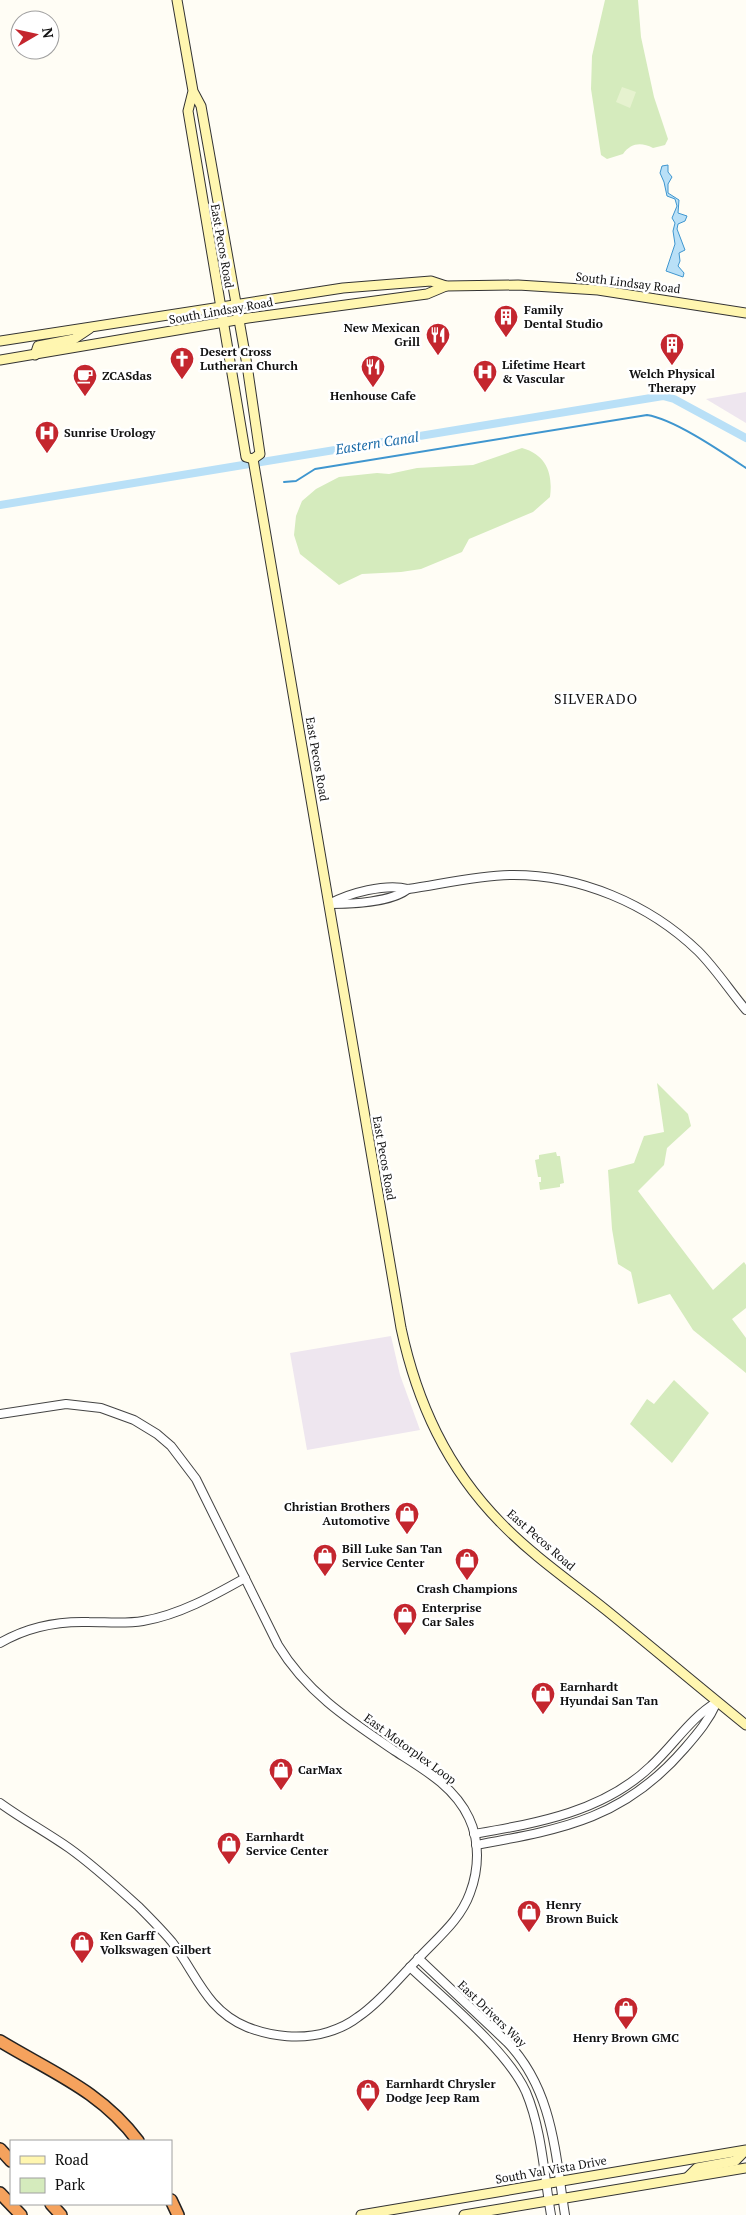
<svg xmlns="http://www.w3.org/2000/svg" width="746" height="2215" font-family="'PT Serif',serif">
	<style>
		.industrial { fill: #eee6ef }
		.green { fill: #d5ebbd }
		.pitch { fill: #e6f2cf }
		.water { fill: #b9e0f7; stroke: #3f96cf }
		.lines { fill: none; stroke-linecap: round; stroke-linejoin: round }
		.stream { stroke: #3f96cf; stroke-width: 2 }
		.canal { stroke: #b9e0f7; stroke-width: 8 }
		.tertiary-casing { stroke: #444; stroke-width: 10 }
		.secondary-casing { stroke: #333; stroke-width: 11 }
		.motorway-casing { stroke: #222; stroke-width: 14 }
		.tertiary { stroke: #fff; stroke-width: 8 }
		.secondary { stroke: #fff6b0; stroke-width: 9 }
		.motorway { stroke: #f5a25d; stroke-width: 11 }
		.labels { text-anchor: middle; stroke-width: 5; stroke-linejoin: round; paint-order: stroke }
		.street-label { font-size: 12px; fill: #111; stroke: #fff }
		.poi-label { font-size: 12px; font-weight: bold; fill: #111; stroke: #fff; text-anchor: start }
		.water-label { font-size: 14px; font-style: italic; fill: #1768a6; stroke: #fff }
		.neighbourhood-label { font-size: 14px; letter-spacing: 1px; fill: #111; stroke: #fff }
	</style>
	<rect width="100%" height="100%" fill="#fffdf5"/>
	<g class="industrial">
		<polygon points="746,392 746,423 706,399"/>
		<polygon points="391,1336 400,1375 420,1430 307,1450 290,1353"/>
	</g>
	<g class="green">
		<path d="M605 0H638L641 37 654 97 668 139 665 145 653 148C641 142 631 143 623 154L607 159 601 155 591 89 592 56Z"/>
		<path d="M522 448C547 455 553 474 550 497L533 512 469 539 462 552 421 569 401 572 362 574 339 585 300 554 294 535 296 516 302 501 316 489 339 477 377 473 389 474 417 468 473 465Z"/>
		<polygon points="657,1083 688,1114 691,1126 667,1148 664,1165 638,1191 713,1290 744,1262 746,1265 746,1308 732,1319 746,1338 746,1373 693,1330 670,1294 638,1304 631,1272 618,1264 612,1229 608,1170 634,1163 644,1136 664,1132"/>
		<polygon points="556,1152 557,1156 560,1156 564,1183 560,1184 560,1187 540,1190 539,1182 541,1182 541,1177 538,1177 535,1160 539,1159 539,1155"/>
		<polygon points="674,1380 709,1413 672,1463 630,1424 647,1399 654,1404"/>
	</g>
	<polygon class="pitch" points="622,87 636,92 630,108 616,102"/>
	<polygon class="water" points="668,165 668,172 672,177 668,184 668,193 679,200 678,213 687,216 685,221 678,224 677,229 685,250 679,253 680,261 678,266 684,273 683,277 666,271 675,244 673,231 675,223 672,218 677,206 675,199 667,196 664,182 660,173 662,166"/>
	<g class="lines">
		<path class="stream" d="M284 482 296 481 315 469 647 415C674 419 722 452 746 468"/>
		<polyline class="canal" points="0,505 663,396 674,399 746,438"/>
		<defs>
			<g id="tertiary">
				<path d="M329 904C349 893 386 883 408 889 442 884 476 876 510 875 579 874 649 904 698 951 716 969 730 991 746 1010"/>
				<path d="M331 904C352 904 392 902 408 889"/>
				<path d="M0 1414 66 1404 101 1408 134 1420 157 1434 171 1446 196 1479 278 1645C307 1693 349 1720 395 1751 423 1769 454 1786 469 1818 480 1841 479 1869 470 1893 460 1921 436 1939 417 1960 398 1979 380 2002 358 2017 349 2024 338 2029 328 2032 302 2040 272 2037 247 2027 206 2010 197 1975 172 1942 162 1930 150 1918 139 1907 117 1887 93 1865 69 1848 46 1832 22 1819 0 1803"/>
				<path d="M0 1643C27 1627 58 1621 89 1622 107 1622 125 1624 143 1621 179 1615 213 1596 245 1578"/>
				<path d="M474 1834C537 1823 603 1812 651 1766 674 1745 690 1718 717 1702"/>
				<path d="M476 1845C563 1829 624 1819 685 1748 698 1733 709 1720 717 1702"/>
				<path d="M418 1958 507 2042C553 2090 555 2152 565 2215"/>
				<path d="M410 1967C444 1999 507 2050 526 2092 542 2130 544 2175 551 2215"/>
			</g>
			<g id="secondary">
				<polyline points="177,0 193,91 201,106 247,365 260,454 253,459 246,457 188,111 193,91"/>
				<polyline points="0,341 343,288 431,281 446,286 518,285 598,290 746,313"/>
				<polyline points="35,355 38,346 74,339 89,329"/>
				<polyline points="0,360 248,318 427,294 446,286"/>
				<path d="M253 459 401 1328C417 1403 447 1468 501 1523 532 1555 571 1582 606 1610 653 1648 699 1687 746 1725"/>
				<polyline points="688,2177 697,2168 735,2161 745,2151"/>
				<polyline points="361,2215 746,2150"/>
				<polyline points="464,2215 746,2168"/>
			</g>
			<g id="motorway">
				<path d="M0 2041C51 2072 101 2091 138 2141"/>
				<polyline points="0,2149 11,2161"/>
				<polyline points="0,2193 21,2215"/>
				<polyline points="171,2200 178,2215"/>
				<polyline points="51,2204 61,2215"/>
			</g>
		</defs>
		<use href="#tertiary" class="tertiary-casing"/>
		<use href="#secondary" class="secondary-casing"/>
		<use href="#motorway" class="motorway-casing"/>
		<use href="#tertiary" class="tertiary"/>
		<use href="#secondary" class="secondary"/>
		<use href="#motorway" class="motorway"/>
	</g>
	<defs>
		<symbol id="building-pin" viewBox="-11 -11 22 30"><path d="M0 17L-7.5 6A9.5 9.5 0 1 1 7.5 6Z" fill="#c4262e" stroke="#fff"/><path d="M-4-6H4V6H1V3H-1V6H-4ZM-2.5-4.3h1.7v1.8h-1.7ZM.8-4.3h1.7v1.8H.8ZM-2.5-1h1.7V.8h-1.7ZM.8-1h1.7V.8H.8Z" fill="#fff"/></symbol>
		<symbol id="restaurant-pin" viewBox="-11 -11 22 30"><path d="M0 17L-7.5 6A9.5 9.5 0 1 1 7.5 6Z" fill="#c4262e" stroke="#fff"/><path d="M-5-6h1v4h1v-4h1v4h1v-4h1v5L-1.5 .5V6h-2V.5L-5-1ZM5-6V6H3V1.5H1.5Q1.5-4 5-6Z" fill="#fff"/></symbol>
		<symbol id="church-pin" viewBox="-11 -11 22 30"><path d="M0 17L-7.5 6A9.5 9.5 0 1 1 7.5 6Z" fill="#c4262e" stroke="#fff"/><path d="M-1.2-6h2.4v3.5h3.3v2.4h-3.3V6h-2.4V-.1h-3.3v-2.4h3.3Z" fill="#fff"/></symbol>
		<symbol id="hospital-pin" viewBox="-11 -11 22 30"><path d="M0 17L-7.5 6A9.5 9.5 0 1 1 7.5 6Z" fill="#c4262e" stroke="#fff"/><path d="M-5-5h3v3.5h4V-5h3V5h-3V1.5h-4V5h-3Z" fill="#fff"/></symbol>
		<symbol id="cafe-pin" viewBox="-11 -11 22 30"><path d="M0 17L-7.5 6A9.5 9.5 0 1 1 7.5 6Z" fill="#c4262e" stroke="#fff"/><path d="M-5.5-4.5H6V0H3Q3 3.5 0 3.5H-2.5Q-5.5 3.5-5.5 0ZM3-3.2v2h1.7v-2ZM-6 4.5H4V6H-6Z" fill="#fff"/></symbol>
		<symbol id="shop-pin" viewBox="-11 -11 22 30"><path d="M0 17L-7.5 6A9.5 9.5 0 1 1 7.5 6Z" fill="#c4262e" stroke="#fff"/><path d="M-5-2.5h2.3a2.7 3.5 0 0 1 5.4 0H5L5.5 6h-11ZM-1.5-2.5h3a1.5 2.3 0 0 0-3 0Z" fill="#fff"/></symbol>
	</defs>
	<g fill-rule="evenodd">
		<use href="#building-pin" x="492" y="303" width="28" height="38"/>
		<use href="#restaurant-pin" x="424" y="321" width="28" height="38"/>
		<use href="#building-pin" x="658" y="331" width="28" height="38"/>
		<use href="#church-pin" x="168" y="345" width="28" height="38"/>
		<use href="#restaurant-pin" x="359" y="353" width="28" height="38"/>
		<use href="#hospital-pin" x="471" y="358" width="28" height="38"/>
		<use href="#cafe-pin" x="71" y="362" width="28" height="38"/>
		<use href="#hospital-pin" x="33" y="419" width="28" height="38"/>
		<use href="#shop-pin" x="393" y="1500" width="28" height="38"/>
		<use href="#shop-pin" x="311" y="1542" width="28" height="38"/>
		<use href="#shop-pin" x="453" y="1546" width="28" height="38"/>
		<use href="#shop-pin" x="391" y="1601" width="28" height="38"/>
		<use href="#shop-pin" x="529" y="1680" width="28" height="38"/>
		<use href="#shop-pin" x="267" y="1756" width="28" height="38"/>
		<use href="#shop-pin" x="215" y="1830" width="28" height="38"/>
		<use href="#shop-pin" x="515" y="1898" width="28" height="38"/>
		<use href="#shop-pin" x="68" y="1929" width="28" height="38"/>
		<use href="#shop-pin" x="612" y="1995" width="28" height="38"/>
		<use href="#shop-pin" x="354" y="2077" width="28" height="38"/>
	</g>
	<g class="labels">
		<g class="street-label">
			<text transform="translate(222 246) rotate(80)" y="4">East Pecos Road</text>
			<text transform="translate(628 283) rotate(7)" y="4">South Lindsay Road</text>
			<text transform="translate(221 311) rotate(-10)" y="4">South Lindsay Road</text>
			<text transform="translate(317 759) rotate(80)" y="4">East Pecos Road</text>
			<text transform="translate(384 1158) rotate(80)" y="4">East Pecos Road</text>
			<text transform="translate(541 1540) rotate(41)" y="4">East Pecos Road</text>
			<text transform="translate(410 1749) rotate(36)" y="4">East Motorplex Loop</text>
			<text transform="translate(492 2014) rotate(44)" y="4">East Drivers Way</text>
			<text transform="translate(551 2170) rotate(-10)" y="4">South Val Vista Drive</text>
		</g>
		<g class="poi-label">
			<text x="524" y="314">Family<tspan x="524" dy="14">Dental Studio</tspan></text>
			<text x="420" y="332" text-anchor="end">New Mexican<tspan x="420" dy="14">Grill</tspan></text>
			<text x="200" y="356">Desert Cross<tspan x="200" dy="14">Lutheran Church</tspan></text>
			<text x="502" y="369">Lifetime Heart<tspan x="502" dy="14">&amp; Vascular</tspan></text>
			<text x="672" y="378" text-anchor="middle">Welch Physical<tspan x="672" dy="14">Therapy</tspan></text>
			<text x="102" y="380">ZCASdas</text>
			<text x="373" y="400" text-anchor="middle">Henhouse Cafe</text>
			<text x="64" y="437">Sunrise Urology</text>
			<text x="390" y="1511" text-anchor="end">Christian Brothers<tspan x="390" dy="14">Automotive</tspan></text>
			<text x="342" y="1553">Bill Luke San Tan<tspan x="342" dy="14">Service Center</tspan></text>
			<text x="467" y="1593" text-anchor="middle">Crash Champions</text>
			<text x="422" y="1612">Enterprise<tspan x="422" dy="14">Car Sales</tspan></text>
			<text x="560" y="1691">Earnhardt<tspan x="560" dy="14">Hyundai San Tan</tspan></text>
			<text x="298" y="1774">CarMax</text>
			<text x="246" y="1841">Earnhardt<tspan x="246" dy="14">Service Center</tspan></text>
			<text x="546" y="1909">Henry<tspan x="546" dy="14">Brown Buick</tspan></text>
			<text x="100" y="1940">Ken Garff<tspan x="100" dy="14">Volkswagen Gilbert</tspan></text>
			<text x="626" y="2042" text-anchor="middle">Henry Brown GMC</text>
			<text x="386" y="2088">Earnhardt Chrysler<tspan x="386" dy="14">Dodge Jeep Ram</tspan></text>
		</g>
		<g class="water-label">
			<text transform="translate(377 443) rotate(-9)" y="5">Eastern Canal</text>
		</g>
		<g class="neighbourhood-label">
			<text x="596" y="704">SILVERADO</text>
		</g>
	</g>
	<rect x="10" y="2140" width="162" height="65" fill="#ffffff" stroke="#a0a0a0"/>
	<rect x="20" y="2156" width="25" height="8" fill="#fff6b0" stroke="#a0a0a0"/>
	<text x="55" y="2165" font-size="15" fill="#111111">Road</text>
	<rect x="20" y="2178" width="25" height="15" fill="#d5ebbd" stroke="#a0a0a0"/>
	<text x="55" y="2190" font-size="15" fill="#111111">Park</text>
	<g transform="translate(35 35) rotate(81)"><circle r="24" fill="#ffffff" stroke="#a0a0a0"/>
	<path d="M0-4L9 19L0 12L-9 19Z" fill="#c4262e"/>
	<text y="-8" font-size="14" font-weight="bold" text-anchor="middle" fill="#111111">N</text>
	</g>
</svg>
